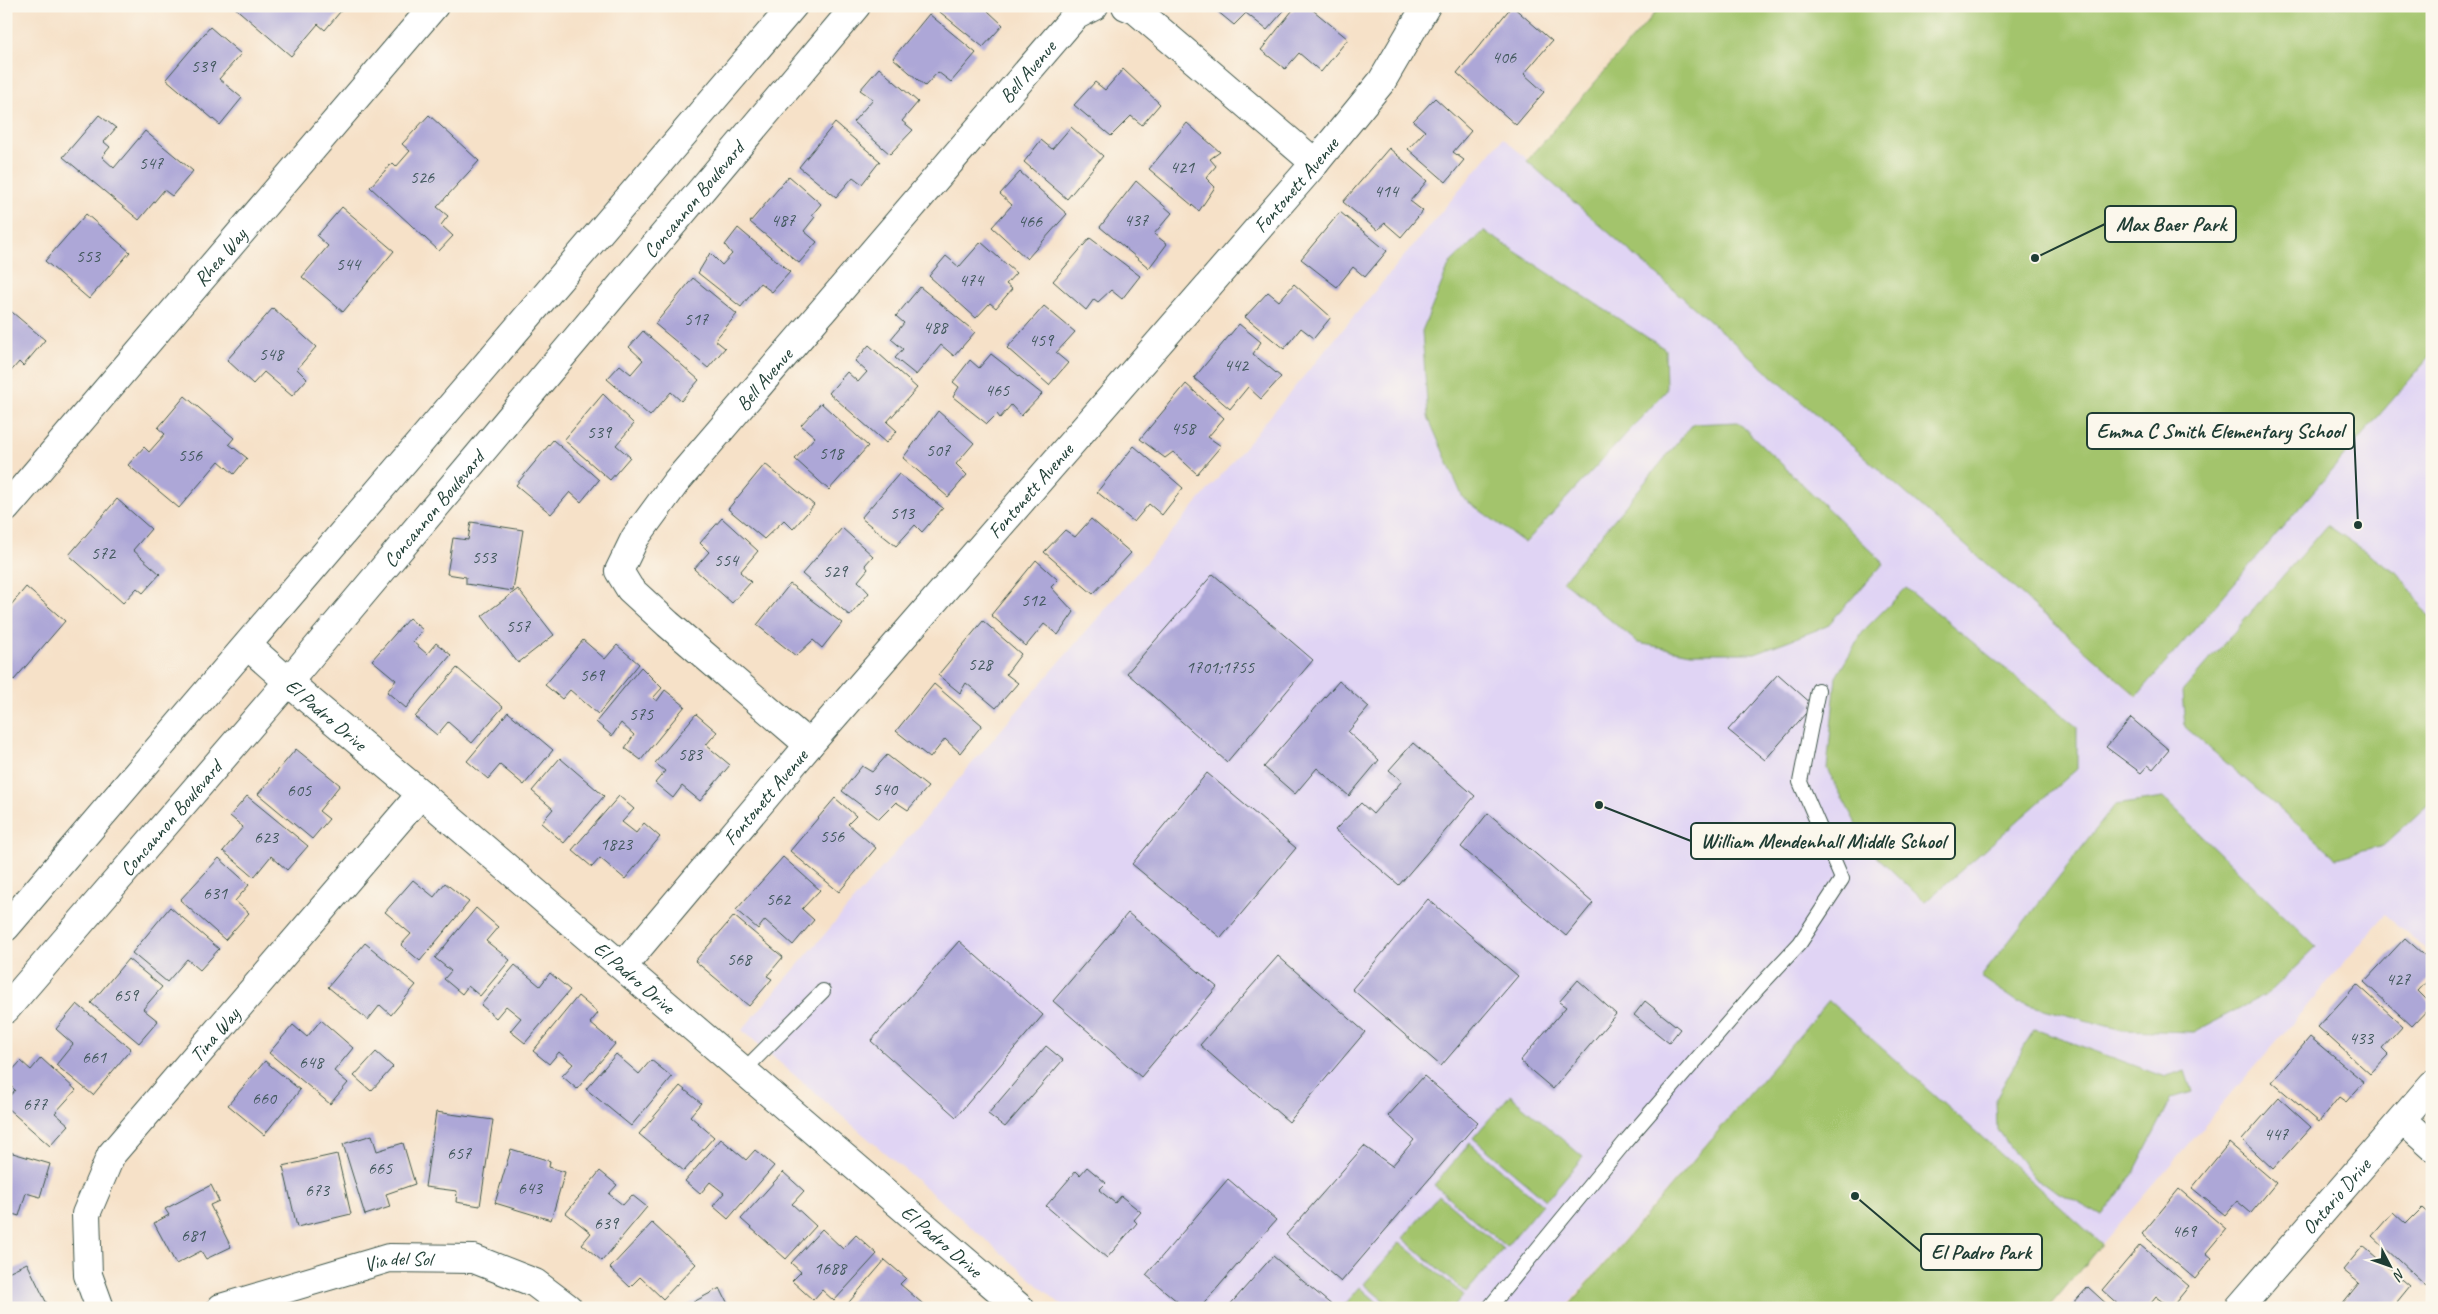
<svg xmlns="http://www.w3.org/2000/svg" width="2438" height="1314" font-family="Caveat,sans-serif">
	<style>
		.built { fill: #e0d4f4 }
		.green { fill: #a3c46c; stroke: #618050 }
		.building { fill: #ada7d7 }
		.lines { fill: none; stroke-linecap: round; stroke-linejoin: round }
		.service-casing { stroke: #3f564a; stroke-width: 16 }
		.minor-casing { stroke: #3f564a; stroke-width: 30 }
		.tertiary-casing { stroke: #3f564a; stroke-width: 30 }
		.secondary-casing { stroke: #3f564a; stroke-width: 30 }
		.service { stroke: #fff; stroke-width: 14 }
		.minor { stroke: #fff; stroke-width: 28 }
		.tertiary { stroke: #fff; stroke-width: 28 }
		.secondary { stroke: #fff; stroke-width: 28 }
		.labels { text-anchor: middle; stroke-width: 4.5; stroke-linejoin: round; paint-order: stroke }
		.number-label { font-size: 18px; fill: #42585d }
		.street-label { font-size: 20px; fill: #1f3d34; stroke: #fbf7ec }
		.leader { fill: none; stroke: #1f3d34; stroke-width: 2 }
		.callout-dot { fill: #1f3d34; stroke: #fbf7ec; stroke-width: 2 }
		.callout { fill: #fbf7ec; stroke: #1f3d34; stroke-width: 2 }
		.callout-label { font-size: 21px; text-anchor: middle; font-weight: bold; fill: #1f3d34 }
	</style>
	<rect width="100%" height="100%" fill="#fbf7ec"/>
	<filter id="ink" filterUnits="userSpaceOnUse"><feTurbulence type="fractalNoise" baseFrequency=".02" numOctaves="2"/><feDisplacementMap in="SourceGraphic" scale="10" xChannelSelector="R" yChannelSelector="G"/><feConvolveMatrix kernelMatrix="1 2 1 2 8 2 1 2 1" color-interpolation-filters="sRGB"/></filter>
	<filter id="wash" filterUnits="userSpaceOnUse"><feTurbulence type="fractalNoise" baseFrequency=".0096" numOctaves="4" result="noise"/><feDisplacementMap in="SourceGraphic" scale="20" xChannelSelector="R" yChannelSelector="G"/><feGaussianBlur stdDeviation="1.12" result="paint"/><feColorMatrix in="noise" values="0 0 0 0 0 0 0 0 0 0 0 0 0 0 0 0 0 1.4 0 .05"/><feComposite in="paint" operator="in"/></filter>
	<g filter="url(#wash)">
		<rect width="100%" height="100%" fill="#f6e1c8"/>
		<polygon class="built" points="1503,138 2136,696 2432,354 2432,955 2385,915 2102,1244 1829,1001 1565,1308 1065,1308 742,1030 1222,474"/>
		<g class="green">
			<polygon points="1661,6 2432,6 2432,354 2137,696 1527,161"/>
			<polygon points="1484,231 1665,349 1666,391 1525,543 1463,498 1428,417 1422,331 1450,263"/>
			<polygon points="1738,422 1884,563 1827,626 1755,653 1691,653 1638,643 1563,581 1693,424"/>
			<polygon points="2327,525 2399,574 2432,621 2432,801 2383,846 2336,858 2185,727 2182,692"/>
			<polygon points="1906,588 2077,727 2077,769 1925,902 1870,850 1827,769 1836,677 1864,630"/>
			<polygon points="2163,798 2316,947 2270,992 2194,1032 2122,1030 2018,1002 1981,977 2115,805"/>
			<polygon points="1829,1001 2102,1244 2048,1308 1567,1308"/>
			<polygon points="2034,1029 2166,1077 2185,1071 2192,1092 2172,1098 2133,1174 2102,1216 2035,1179 1997,1130 1996,1098"/>
			<polygon points="1510,1095 1583,1157 1546,1200 1473,1138"/>
			<polygon points="1470,1143 1542,1204 1506,1247 1434,1185"/>
			<polygon points="1439,1195 1503,1249 1466,1293 1403,1238"/>
			<polygon points="1400,1242 1464,1295 1453,1308 1392,1308 1364,1284"/>
			<polygon points="1360,1287 1384,1308 1342,1308"/>
		</g>
		<g id="blocks">
			<g class="building">
				<polygon points="233,6 345,6 325,30 318,24 291,56"/>
				<polygon points="937,6 992,6 988,11 1003,25 983,47 935,8"/>
				<polygon points="1211,6 1288,6 1267,30 1246,13 1234,25"/>
				<polygon points="1296,6 1308,6 1348,39 1321,72 1299,53 1285,69 1261,50"/>
				<polygon points="1512,6 1552,41 1524,74 1544,92 1516,125 1457,73"/>
				<polygon points="929,14 976,53 951,82 938,72 925,86 893,58"/>
				<polygon points="210,27 241,54 219,79 242,98 220,125 166,79"/>
				<polygon points="879,68 918,102 902,121 913,130 890,154 853,122 873,99 860,90"/>
				<polygon points="1123,69 1160,104 1142,125 1131,116 1111,136 1074,105 1095,82 1105,90"/>
				<polygon points="1435,98 1471,131 1453,152 1464,160 1446,182 1408,149 1425,131 1413,121"/>
				<polygon points="99,115 116,128 104,142 110,147 102,157 114,168 145,131 193,171 172,196 164,190 139,220 63,157"/>
				<polygon points="429,115 479,161 437,207 448,216 441,225 453,236 439,251 370,187 392,163 396,167 410,151 402,144"/>
				<polygon points="835,123 880,161 862,184 853,177 836,197 799,167"/>
				<polygon points="1187,123 1220,152 1210,159 1216,166 1206,178 1215,187 1199,211 1149,169"/>
				<polygon points="1071,127 1103,156 1067,199 1024,162 1041,140 1052,149"/>
				<polygon points="1389,148 1427,181 1410,201 1423,211 1401,237 1385,223 1377,230 1343,202"/>
				<polygon points="1020,172 1067,214 1027,259 992,227 1012,205 1000,194"/>
				<polygon points="789,176 821,204 812,215 815,217 804,231 817,242 799,263 750,222"/>
				<polygon points="1136,181 1172,213 1154,234 1167,244 1149,268 1100,227"/>
				<polygon points="342,207 394,251 343,312 302,277 328,246 317,236"/>
				<polygon points="1340,212 1387,251 1365,277 1353,267 1337,287 1301,259"/>
				<polygon points="86,214 130,252 89,299 45,261"/>
				<polygon points="738,228 790,272 772,292 760,283 741,307 698,273 710,253 722,265 732,254 725,245"/>
				<polygon points="1090,238 1140,276 1122,299 1111,290 1098,302 1094,299 1086,310 1053,281"/>
				<polygon points="981,242 1016,273 1006,284 1012,289 996,308 990,303 976,318 929,276 946,256 959,267"/>
				<polygon points="693,278 737,314 715,340 725,348 708,368 655,324"/>
				<polygon points="1294,284 1331,317 1314,338 1301,328 1284,349 1245,317 1268,292 1279,301"/>
				<polygon points="920,287 975,332 954,356 941,345 916,375 895,358 903,349 891,339 904,323 896,316"/>
				<polygon points="1044,306 1075,332 1056,353 1068,363 1049,385 1007,348"/>
				<polygon points="6,307 45,340 23,366 19,362 6,377"/>
				<polygon points="273,308 316,347 297,369 307,379 292,396 264,372 253,384 227,360"/>
				<polygon points="1239,324 1261,342 1253,354 1281,377 1261,399 1248,387 1230,409 1194,378"/>
				<polygon points="643,331 699,380 681,401 671,392 650,416 607,379 620,365 631,374 643,360 629,347"/>
				<polygon points="869,345 917,388 887,422 897,431 886,443 829,393 847,372 858,382 867,372 855,361"/>
				<polygon points="991,354 1042,394 1021,416 1011,405 1000,418 997,414 987,424 953,397 959,387 953,382 970,360 979,368"/>
				<polygon points="1186,384 1224,418 1208,437 1221,446 1197,474 1173,452 1165,458 1140,439"/>
				<polygon points="603,394 634,424 616,445 630,457 610,480 564,440"/>
				<polygon points="185,396 234,438 229,444 247,458 234,474 219,461 179,508 128,465 144,447 149,452 165,434 158,428"/>
				<polygon points="821,403 868,446 829,490 795,459 815,437 801,425"/>
				<polygon points="938,411 974,443 956,464 967,475 948,497 903,458"/>
				<polygon points="553,440 599,480 581,502 570,492 551,514 516,485"/>
				<polygon points="1134,446 1183,488 1162,515 1149,504 1134,522 1097,492"/>
				<polygon points="765,464 814,505 793,529 784,520 764,539 728,509"/>
				<polygon points="899,474 943,508 922,532 915,525 896,546 861,518"/>
				<polygon points="117,499 151,529 133,550 160,574 143,593 137,588 123,603 69,555"/>
				<polygon points="722,518 758,551 740,572 751,582 732,603 694,569 709,552 700,543"/>
				<polygon points="1091,519 1131,553 1093,594 1044,552 1065,530 1075,537"/>
				<polygon points="471,522 523,530 513,591 466,584 466,577 447,574 453,538 468,540"/>
				<polygon points="842,528 873,556 865,565 868,569 858,581 869,593 850,616 802,574"/>
				<polygon points="1036,560 1058,580 1051,587 1074,612 1058,635 1044,624 1026,646 991,615"/>
				<polygon points="1213,574 1313,660 1227,762 1127,673"/>
				<polygon points="790,584 842,623 822,648 813,640 796,656 757,625"/>
				<polygon points="26,587 65,621 14,680 6,673 6,611"/>
				<polygon points="518,589 554,635 518,663 482,616"/>
				<polygon points="409,618 423,630 413,642 427,654 436,643 451,655 406,708 387,692 396,680 372,660"/>
				<polygon points="983,621 1021,654 1006,674 1018,683 996,708 966,683 960,693 938,675"/>
				<polygon points="583,640 605,659 617,645 639,664 598,714 570,690 562,699 545,685"/>
				<polygon points="641,667 662,688 653,698 657,701 665,690 685,706 641,760 625,748 634,735 621,723 612,736 596,722"/>
				<polygon points="457,668 503,707 472,743 448,722 437,735 415,717"/>
				<polygon points="1778,674 1813,705 1765,760 1728,730"/>
				<polygon points="1339,681 1369,707 1348,732 1379,760 1349,796 1317,768 1295,794 1264,767"/>
				<polygon points="934,684 982,725 960,753 945,739 930,758 896,731"/>
				<polygon points="508,712 553,750 524,785 500,765 488,779 467,761"/>
				<polygon points="696,714 717,732 706,745 730,765 700,801 682,786 673,798 655,783 665,771 655,763"/>
				<polygon points="2131,718 2169,750 2153,769 2148,765 2141,773 2106,747"/>
				<polygon points="1413,743 1475,796 1399,885 1335,830 1361,803 1373,814 1402,781 1389,770"/>
				<polygon points="296,749 340,785 319,811 329,819 312,839 258,794"/>
				<polygon points="887,755 928,787 908,810 896,802 879,819 842,791 862,766 872,772"/>
				<polygon points="560,758 604,796 564,843 541,823 553,809 532,791"/>
				<polygon points="1207,773 1296,848 1221,938 1132,864"/>
				<polygon points="247,796 308,846 287,870 271,856 254,877 223,851 243,827 230,816"/>
				<polygon points="619,796 634,809 622,822 636,833 644,823 660,837 625,879 600,858 592,867 572,850"/>
				<polygon points="835,798 856,816 848,824 876,848 839,892 790,851"/>
				<polygon points="1488,813 1593,903 1566,936 1461,847"/>
				<polygon points="783,857 820,890 802,909 814,920 793,945 765,920 758,929 736,910"/>
				<polygon points="219,858 249,885 235,901 249,913 225,940 180,900"/>
				<polygon points="413,880 434,897 445,883 469,902 420,961 401,945 411,934 385,912"/>
				<polygon points="1428,899 1518,976 1441,1066 1352,989"/>
				<polygon points="170,907 219,949 200,970 187,959 167,982 132,953"/>
				<polygon points="476,908 498,927 486,941 510,960 480,996 468,986 462,994 444,979 451,971 435,958"/>
				<polygon points="1128,913 1217,987 1141,1077 1053,1001"/>
				<polygon points="734,916 783,957 767,976 772,979 749,1006 695,961"/>
				<polygon points="2405,938 2432,962 2432,976 2418,991 2432,1005 2412,1026 2364,982"/>
				<polygon points="959,941 1043,1015 956,1117 871,1041"/>
				<polygon points="365,943 416,985 391,1015 380,1005 368,1020 328,987"/>
				<polygon points="1278,956 1365,1032 1289,1122 1200,1045"/>
				<polygon points="128,959 162,987 143,1009 158,1021 139,1043 91,1003"/>
				<polygon points="515,965 540,986 550,973 570,990 525,1043 510,1031 521,1018 506,1006 496,1018 481,1005"/>
				<polygon points="1578,980 1616,1014 1553,1089 1520,1061 1566,1007 1559,1002"/>
				<polygon points="2357,984 2403,1026 2382,1049 2388,1055 2370,1074 2318,1027"/>
				<polygon points="578,996 598,1013 590,1023 615,1044 577,1089 562,1076 573,1064 559,1052 549,1064 533,1051"/>
				<polygon points="1645,1001 1680,1029 1669,1043 1634,1015"/>
				<polygon points="77,1004 131,1049 93,1095 56,1065 73,1044 56,1029"/>
				<polygon points="321,1020 353,1048 334,1071 348,1083 330,1104 269,1053 293,1025 307,1037"/>
				<polygon points="2310,1037 2364,1082 2346,1102 2339,1097 2319,1122 2272,1082"/>
				<polygon points="1046,1046 1063,1060 1005,1127 988,1114"/>
				<polygon points="376,1052 393,1067 371,1091 354,1076"/>
				<polygon points="616,1054 639,1074 651,1060 672,1077 631,1126 586,1089"/>
				<polygon points="41,1058 76,1090 55,1113 69,1125 50,1146 6,1107 6,1100 15,1090 6,1082 6,1077 21,1061 31,1070"/>
				<polygon points="265,1061 300,1090 264,1135 228,1105"/>
				<polygon points="1424,1076 1478,1122 1341,1282 1286,1235 1364,1146 1392,1166 1414,1140 1388,1116"/>
				<polygon points="680,1086 701,1103 690,1116 714,1137 684,1171 639,1134"/>
				<polygon points="2279,1098 2311,1127 2273,1169 2242,1140"/>
				<polygon points="436,1112 493,1120 480,1206 456,1202 457,1191 425,1187"/>
				<polygon points="372,1135 377,1151 403,1143 415,1184 386,1194 390,1207 365,1215 343,1144"/>
				<polygon points="721,1139 746,1160 755,1150 774,1166 728,1219 713,1206 724,1193 710,1182 700,1194 685,1181"/>
				<polygon points="2229,1143 2276,1183 2251,1213 2237,1201 2225,1215 2192,1188"/>
				<polygon points="511,1149 550,1161 549,1167 565,1172 551,1220 495,1203"/>
				<polygon points="6,1151 50,1164 40,1197 26,1193 19,1216 6,1212"/>
				<polygon points="337,1154 351,1214 297,1227 283,1166"/>
				<polygon points="1087,1167 1106,1183 1099,1190 1115,1203 1121,1196 1141,1212 1134,1220 1137,1223 1107,1258 1046,1206 1076,1171 1080,1175"/>
				<polygon points="600,1171 617,1185 609,1194 623,1205 632,1195 647,1207 602,1261 582,1244 591,1233 566,1213"/>
				<polygon points="783,1172 804,1191 792,1204 816,1226 786,1259 741,1219"/>
				<polygon points="1228,1179 1276,1220 1200,1308 1185,1308 1146,1275"/>
				<polygon points="211,1185 219,1201 210,1205 231,1247 206,1259 201,1251 176,1264 154,1223 169,1215 165,1209"/>
				<polygon points="2179,1189 2226,1229 2206,1253 2212,1258 2195,1279 2142,1234"/>
				<polygon points="2422,1208 2432,1217 2432,1253 2429,1256 2432,1258 2432,1280 2426,1286 2372,1236 2393,1212 2406,1224"/>
				<polygon points="652,1223 696,1264 663,1299 640,1277 630,1287 610,1268"/>
				<polygon points="822,1229 843,1249 856,1235 877,1254 834,1301 822,1290 813,1300 792,1281 801,1272 791,1263"/>
				<polygon points="2140,1245 2189,1286 2171,1308 2156,1297 2147,1308 2122,1308 2102,1290"/>
				<polygon points="2363,1246 2410,1286 2392,1308 2346,1308 2342,1304 2359,1283 2343,1270"/>
				<polygon points="1273,1256 1334,1307 1333,1308 1227,1308"/>
				<polygon points="885,1260 906,1278 900,1284 923,1304 920,1308 844,1308"/>
				<polygon points="27,1263 49,1308 6,1308 6,1273"/>
				<polygon points="2088,1287 2111,1308 2075,1308 2072,1305"/>
				<polygon points="720,1288 730,1308 682,1308"/>
			</g>
		</g>
	</g>
	<g filter="url(#ink)">
		<use href="#blocks" fill-opacity="0" stroke="#3f564a" stroke-width="1"/>
		<g class="lines">
			<defs>
				<g id="service">
					<polyline points="744,1070 823,991"/>
					<polyline points="1489,1308 1626,1141 1758,988 1800,943 1842,879 1800,782 1818,690"/>
				</g>
				<g id="minor">
					<polyline points="1126,6 1136,10 1315,163"/>
					<path id="s1" d="M6 508 434 6"/>
					<path id="s2" d="M809 745 668 624 630 589 619 571 635 538 676 482 1075 16 1094 6"/>
					<path id="s3" d="M623 966 809 745 1315 163 1382 81 1426 6"/>
					<polyline points="2403,1120 2432,1146"/>
					<path id="s4" d="M100 1308 88 1275 86 1214 111 1155 421 794"/>
					<path id="s5" d="M221 1308 389 1258 474 1259 535 1283 568 1308"/>
					<path id="s6" d="M2239 1308 2432 1085"/>
				</g>
				<g id="tertiary">
					<path id="s7" d="M248 646 309 700 421 794 1020 1308"/>
				</g>
				<g id="secondary">
					<polyline points="6,927 793,6"/>
					<path id="s8" d="M6 1009 288 682 856 6"/>
				</g>
			</defs>
			<use href="#service" class="service-casing"/>
			<use href="#minor" class="minor-casing"/>
			<use href="#tertiary" class="tertiary-casing"/>
			<use href="#secondary" class="secondary-casing"/>
			<use href="#service" class="service"/>
			<use href="#minor" class="minor"/>
			<use href="#tertiary" class="tertiary"/>
			<use href="#secondary" class="secondary"/>
		</g>
	</g>
	<g class="labels">
		<g class="number-label">
			<text x="1504" y="63">406</text>
			<text x="203" y="72">539</text>
			<text x="151" y="169">547</text>
			<text x="1182" y="173">421</text>
			<text x="422" y="183">526</text>
			<text x="1386" y="197">414</text>
			<text x="783" y="226">487</text>
			<text x="1136" y="226">437</text>
			<text x="1030" y="227">466</text>
			<text x="88" y="262">553</text>
			<text x="348" y="270">544</text>
			<text x="971" y="286">474</text>
			<text x="696" y="325">517</text>
			<text x="935" y="333">488</text>
			<text x="1041" y="346">459</text>
			<text x="271" y="360">548</text>
			<text x="1236" y="371">442</text>
			<text x="997" y="396">465</text>
			<text x="1183" y="434">458</text>
			<text x="599" y="438">539</text>
			<text x="938" y="456">507</text>
			<text x="831" y="459">518</text>
			<text x="190" y="461">556</text>
			<text x="902" y="519">513</text>
			<text x="103" y="559">572</text>
			<text x="484" y="563">553</text>
			<text x="726" y="566">554</text>
			<text x="835" y="577">529</text>
			<text x="1033" y="606">512</text>
			<text x="518" y="632">557</text>
			<text x="980" y="670">528</text>
			<text x="1220" y="673">1701;1755</text>
			<text x="592" y="681">569</text>
			<text x="641" y="720">575</text>
			<text x="690" y="760">583</text>
			<text x="885" y="795">540</text>
			<text x="299" y="796">605</text>
			<text x="832" y="842">556</text>
			<text x="266" y="843">623</text>
			<text x="616" y="850">1823</text>
			<text x="215" y="899">631</text>
			<text x="778" y="905">562</text>
			<text x="739" y="965">568</text>
			<text x="2398" y="985">427</text>
			<text x="126" y="1001">659</text>
			<text x="2361" y="1044">433</text>
			<text x="94" y="1063">661</text>
			<text x="311" y="1068">648</text>
			<text x="264" y="1104">660</text>
			<text x="35" y="1110">677</text>
			<text x="2276" y="1140">447</text>
			<text x="459" y="1159">657</text>
			<text x="380" y="1174">665</text>
			<text x="530" y="1194">643</text>
			<text x="317" y="1196">673</text>
			<text x="606" y="1229">639</text>
			<text x="2184" y="1237">469</text>
			<text x="193" y="1241">681</text>
			<text x="830" y="1274">1688</text>
		</g>
		<g class="street-label">
			<text dy="7" stroke="none"><textPath href="#s2" startOffset="905">Bell Avenue</textPath></text>
			<text dy="7" stroke="none"><textPath href="#s3" startOffset="1031">Fontonett Avenue</textPath></text>
			<text dy="7" stroke="none"><textPath href="#s8" startOffset="1062">Concannon Boulevard</textPath></text>
			<text dy="7" stroke="none"><textPath href="#s1" startOffset="330">Rhea Way</textPath></text>
			<text dy="7" stroke="none"><textPath href="#s2" startOffset="500">Bell Avenue</textPath></text>
			<text dy="7" stroke="none"><textPath href="#s3" startOffset="626">Fontonett Avenue</textPath></text>
			<text dy="7" stroke="none"><textPath href="#s8" startOffset="658">Concannon Boulevard</textPath></text>
			<text dy="7" stroke="none"><textPath href="#s7" startOffset="104">El Padro Drive</textPath></text>
			<text dy="7" stroke="none"><textPath href="#s3" startOffset="221">Fontonett Avenue</textPath></text>
			<text dy="7" stroke="none"><textPath href="#s8" startOffset="252">Concannon Boulevard</textPath></text>
			<text dy="7" stroke="none"><textPath href="#s7" startOffset="509">El Padro Drive</textPath></text>
			<text dy="7" stroke="none"><textPath href="#s4" startOffset="319">Tina Way</textPath></text>
			<text dy="7" stroke="none"><textPath href="#s6" startOffset="148">Ontario Drive</textPath></text>
			<text dy="7" stroke="none"><textPath href="#s7" startOffset="914">El Padro Drive</textPath></text>
			<text dy="7" stroke="none"><textPath href="#s5" startOffset="184">Via del Sol</textPath></text>
		</g>
	</g>
	<path class="leader" d="M2035 258L2105 224M2358 525L2354 431M1599 805L1691 841M1855 1196L1921 1252"/>
	<g class="callout-dot">
		<circle cx="2035" cy="258" r="5"/>
		<circle cx="2358" cy="525" r="5"/>
		<circle cx="1599" cy="805" r="5"/>
		<circle cx="1855" cy="1196" r="5"/>
	</g>
	<g class="callout">
		<rect x="2105" y="206" width="131" height="36" rx="5"/>
		<rect x="2087" y="413" width="267" height="36" rx="5"/>
		<rect x="1691" y="823" width="264" height="36" rx="5"/>
		<rect x="1921" y="1234" width="121" height="36" rx="5"/>
	</g>
	<g class="callout-label">
		<text x="2171" y="231">Max Baer Park</text>
		<text x="2220" y="438">Emma C Smith Elementary School</text>
		<text x="1823" y="848">William Mendenhall Middle School</text>
		<text x="1981" y="1259">El Padro Park</text>
	</g>
	<rect width="2438" height="1314" fill="none" stroke="#fbf7ec" stroke-width="25"/>
	<g transform="translate(2390 1266) rotate(131)" stroke="#fbf7ec" stroke-width="4" paint-order="stroke">
	<path d="M0-4L9 19L0 12L-9 19Z" fill="#1f3d34"/>
	<text y="-8" font-size="14" font-weight="bold" text-anchor="middle" fill="#1f3d34">N</text>
	</g>
</svg>
